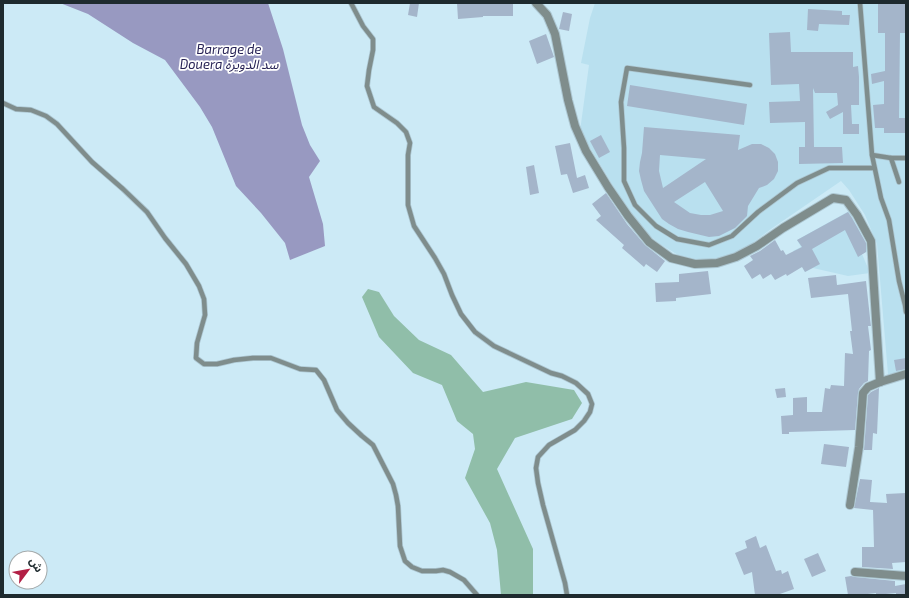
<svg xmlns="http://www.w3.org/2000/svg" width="909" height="598" font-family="'Exo 2','Noto Sans Arabic',sans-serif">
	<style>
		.built { fill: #b9e0ef }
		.green { fill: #90bea9 }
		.water { fill: #9899c1 }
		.building { fill: #a4b5ca; fill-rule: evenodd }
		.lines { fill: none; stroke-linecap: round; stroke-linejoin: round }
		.service-casing { stroke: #adc7d2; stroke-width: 6 }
		.minor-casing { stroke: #adc7d2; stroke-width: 10 }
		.service { stroke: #7f8d8c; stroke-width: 4.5 }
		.minor { stroke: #7f8d8c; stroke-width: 8 }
		.labels { text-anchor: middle; stroke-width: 3.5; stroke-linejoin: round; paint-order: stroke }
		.water-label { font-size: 13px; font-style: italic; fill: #272255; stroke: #fff }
	</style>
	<rect width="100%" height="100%" fill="#cceaf6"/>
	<g class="built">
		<polygon points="595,3 906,3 906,373 888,374 877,244 865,215 849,190 841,181 771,229 746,248 729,256 716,259 697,260 678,255 660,244 644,231 629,212 580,131 589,65 581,63 590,18"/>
		<polygon points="849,211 870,250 862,254 870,273 848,276 813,268 805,272 793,251 801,247 797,240"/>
	</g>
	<polygon class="green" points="368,289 379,292 394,316 419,340 451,355 483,392 526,382 574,390 582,403 572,419 515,438 497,469 533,549 533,595 501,595 497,550 490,523 465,478 475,449 473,434 457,421 442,385 413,373 379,337 362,297"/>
	<polygon class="water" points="60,3 268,3 283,49 302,125 310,145 320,161 309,177 323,224 325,246 290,260 285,243 261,213 236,186 212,127 200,107 165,60 133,43 88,14"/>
	<g class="building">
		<polygon points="410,3 419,3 417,17 408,15"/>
		<polygon points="457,3 513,3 513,16 483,16 483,17 458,19"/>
		<polygon points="878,3 906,3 906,33 900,33 899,118 906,118 906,133 884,133 884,128 875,128 873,105 884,104 884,81 872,84 871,74 885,71 885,33 878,33"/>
		<polygon points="808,9 842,11 842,15 850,15 849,25 819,24 818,31 807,30"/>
		<polygon points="563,12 572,14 569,31 559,29"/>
		<polygon points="790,32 791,52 853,52 853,67 858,66 859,77 859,105 851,105 852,124 859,124 859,134 843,134 843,112 830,119 826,112 838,105 837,93 815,93 813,88 814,147 842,147 843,163 799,164 799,147 805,147 805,122 770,123 769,102 800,101 799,84 771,85 769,33"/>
		<polygon points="546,34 554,57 537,64 529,41"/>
		<polygon points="630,85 747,104 744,125 627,106"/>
		<path d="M644 127 740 135 738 150 752 144H761L769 148 775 154 778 162V171L774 179 767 185 759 188 748 206 747 216 735 228 719 236 709 237 688 232 678 229 669 224 662 219 644 191 641 180 639 171 640 162 642 153ZM660 155 706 159 663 188 659 171ZM705 182 723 211 710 215H701L690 213 674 202Z"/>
		<polygon points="601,135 610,152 599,158 590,141"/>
		<polygon points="570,143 577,178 585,175 589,188 573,193 567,174 561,175 555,146"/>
		<polygon points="534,165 539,193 530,195 526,167"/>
		<polygon points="606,193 627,224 645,245 665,261 657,272 646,264 644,267 622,248 624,245 596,220 601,216 592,204"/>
		<polygon points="848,212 852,218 866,243 866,252 858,257 845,230 812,249 820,264 805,272 802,267 787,276 786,274 775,280 771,274 763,279 760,274 752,279 744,266 753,260 750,256 760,251 775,240 781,251 783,250 786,255 802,247 797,240"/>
		<polygon points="708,271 711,294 676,298 676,301 656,302 655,283 679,282 679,274"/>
		<polygon points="836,275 837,285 866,281 870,318 871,326 868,326 871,350 869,351 868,381 864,383 859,389 858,393 855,430 789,432 789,434 782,434 781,416 793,415 793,398 807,397 807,412 822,412 825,388 830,389 831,385 844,386 845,353 853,354 850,331 852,331 848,294 811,298 808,278"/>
		<polygon points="906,358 906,369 896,371 894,360"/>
		<polygon points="785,388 786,397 777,398 775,389"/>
		<polygon points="879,388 877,434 873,433 872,450 864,450 868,395 871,392"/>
		<polygon points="824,444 849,447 846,467 821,464"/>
		<polygon points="860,479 872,480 870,502 887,503 886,494 906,493 906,562 892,563 893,569 862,567 862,547 874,547 873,510 854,508"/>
		<polygon points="756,536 760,548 766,545 776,571 781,570 782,574 788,571 794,589 777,595 755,595 752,572 744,575 735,553 747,548 745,541"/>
		<polygon points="818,553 826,571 812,577 804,559"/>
		<polygon points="851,576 855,577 895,581 895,586 906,584 906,595 896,595 896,593 876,595 876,593 859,595 848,595 845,577"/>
	</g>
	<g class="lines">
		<defs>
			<g id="service">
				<polyline points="351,3 363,26 373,39 373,50 369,70 367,86 374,107 397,123 406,132 410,143 408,155 408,205 414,226 435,258 444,274 452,295 461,314 475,332 494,346 551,373 562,376 576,383 588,394 592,404 590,412 584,421 575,430 549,445 538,457 536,468 538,483 543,505 565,583 567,595"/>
				<polyline points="860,3 872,155 881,198 889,220 899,281 905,305 906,312"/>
				<polyline points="750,85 627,68 621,102 624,148 624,181 635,205 656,226 677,239 709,245 732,236 758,212 797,183 829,168 874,168"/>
				<polyline points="3,103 16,109 31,110 46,116 57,124 92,162 123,189 147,212 165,238 186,264 199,286 204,299 205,315 197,343 196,358 204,364 217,364 234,360 253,358 271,358 300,369 316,370 324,380 337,410 348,423 362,436 373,445 393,484 396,495 398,506 400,546 405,561 412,567 422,571 436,571 443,570 450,572 464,580 477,595"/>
				<polyline points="872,155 891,158 906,158"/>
				<polyline points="891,158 899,182"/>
			</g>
			<g id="minor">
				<polyline points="536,3 547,15 555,34 568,100 575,126 586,151 608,187 628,216 649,242 671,258 695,264 717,263 736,257 757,246 783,228 833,198 846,200 857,215 871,241 880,382"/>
				<polyline points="850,505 859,447 863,393 868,387 880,382 906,374"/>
				<polyline points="855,572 906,576"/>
			</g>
		</defs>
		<use href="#service" class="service-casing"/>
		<use href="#minor" class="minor-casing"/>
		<use href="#service" class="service"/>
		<use href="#minor" class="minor"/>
	</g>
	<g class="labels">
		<g class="water-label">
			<text x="229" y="54">Barrage de<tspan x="229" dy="15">Douera سد الدويرة</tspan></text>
		</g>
	</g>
	<rect width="909" height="598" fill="none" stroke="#1e2a2e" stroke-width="8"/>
	<g transform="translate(28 570) rotate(58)"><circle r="19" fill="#ffffff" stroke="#a5aaab"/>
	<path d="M0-3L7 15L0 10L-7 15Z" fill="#b21f45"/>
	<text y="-6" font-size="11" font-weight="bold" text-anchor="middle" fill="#1e2a2e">ش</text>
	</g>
</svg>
